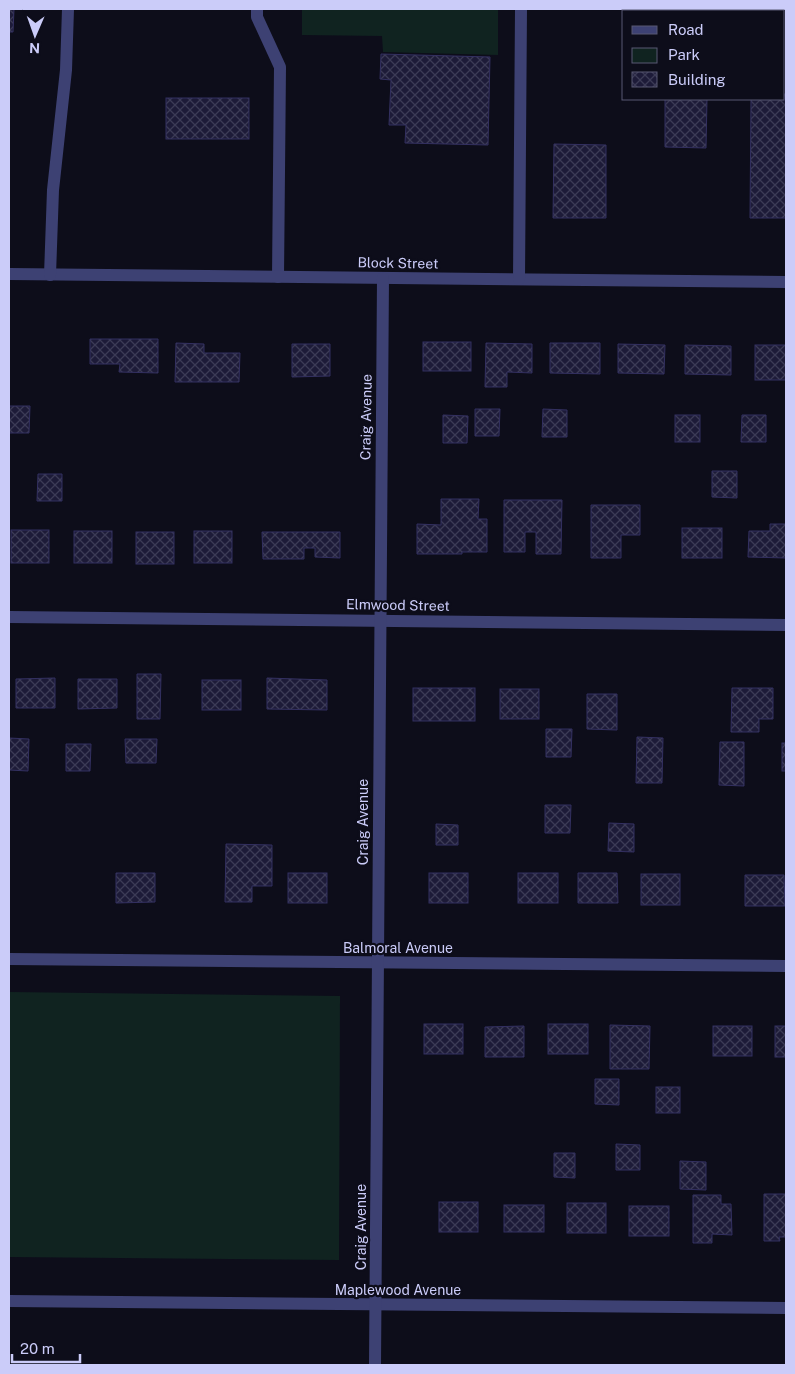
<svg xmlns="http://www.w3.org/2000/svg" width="795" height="1374" font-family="'Public Sans',sans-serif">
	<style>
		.green { fill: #102320 }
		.building { fill: url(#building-cross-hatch); stroke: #333061 }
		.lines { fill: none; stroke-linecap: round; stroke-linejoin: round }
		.minor { stroke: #3d4173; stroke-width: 12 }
		.labels { text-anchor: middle; stroke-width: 4.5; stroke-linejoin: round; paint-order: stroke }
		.street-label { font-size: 14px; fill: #cbccf9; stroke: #0d0d1a }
	</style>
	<defs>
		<pattern id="building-cross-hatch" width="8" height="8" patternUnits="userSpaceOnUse" patternTransform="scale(1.25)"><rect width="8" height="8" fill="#1d1b38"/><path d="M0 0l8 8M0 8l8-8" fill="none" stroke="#3c3b56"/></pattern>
	</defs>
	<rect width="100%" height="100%" fill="#0d0d1a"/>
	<g class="green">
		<polygon points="302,9 498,9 498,55 383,52 382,36 302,35"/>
		<polygon points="9,992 340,996 339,1260 9,1257"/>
	</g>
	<g class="building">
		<polygon points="9,9 14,9 13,32 9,32"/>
		<polygon points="381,54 490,57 488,145 405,143 406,125 389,125 391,80 380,79"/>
		<polygon points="784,94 786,94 786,218 750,218 751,99 784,99"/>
		<rect x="166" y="98" width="83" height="41"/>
		<polygon points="665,99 707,99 706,148 665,147"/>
		<polygon points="554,144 606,145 606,218 553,218"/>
		<polygon points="90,339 158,339 158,373 119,372 120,364 90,364"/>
		<rect x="423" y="342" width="48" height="29"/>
		<polygon points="176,343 204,344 204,353 240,353 239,382 175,382"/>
		<polygon points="486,343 532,344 532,373 507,372 507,387 485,387"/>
		<polygon points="550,343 600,343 600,374 550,373"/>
		<polygon points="292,344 330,344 330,376 292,377"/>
		<polygon points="618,344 665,345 664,374 618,373"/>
		<polygon points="685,345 731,346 731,375 685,374"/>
		<rect x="755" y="345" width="31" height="35"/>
		<polygon points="9,406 30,406 29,433 9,433"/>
		<polygon points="475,409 500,409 499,436 475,436"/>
		<polygon points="543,409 567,410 567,437 542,437"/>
		<polygon points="443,415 468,416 467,443 443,443"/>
		<rect x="675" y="415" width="25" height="27"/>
		<polygon points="742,415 766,415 766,442 741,442"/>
		<polygon points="712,471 737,471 737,498 712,497"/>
		<polygon points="38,474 62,474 62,501 37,501"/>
		<polygon points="441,499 479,499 478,519 487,519 487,552 462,552 462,554 417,554 417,524 441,525"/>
		<polygon points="504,500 562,500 561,554 536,554 536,532 525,532 525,552 504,552"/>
		<polygon points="591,505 640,505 640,535 621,535 621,558 591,558"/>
		<polygon points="770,524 786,524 786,558 748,557 749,531 770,531"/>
		<rect x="682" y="528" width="40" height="30"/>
		<rect x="11" y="530" width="38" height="33"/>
		<rect x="74" y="531" width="38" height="32"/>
		<rect x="194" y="531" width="38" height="32"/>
		<rect x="136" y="532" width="38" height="32"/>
		<polygon points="262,532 340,532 340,558 315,557 315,548 304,548 304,559 263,559"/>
		<polygon points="137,674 161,674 160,719 137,719"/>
		<polygon points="55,678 55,708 16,708 16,679"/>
		<polygon points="267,678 327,680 327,710 267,709"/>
		<polygon points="78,679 117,679 117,708 78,709"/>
		<rect x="202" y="680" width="39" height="30"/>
		<rect x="413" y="688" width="62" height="33"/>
		<polygon points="732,688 773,688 773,719 759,719 759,732 731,732"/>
		<rect x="500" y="689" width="39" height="30"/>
		<polygon points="587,694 617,694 617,730 587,729"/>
		<polygon points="546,729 572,729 571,757 546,757"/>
		<polygon points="637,737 663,738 662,783 636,783"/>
		<polygon points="9,738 29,739 28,771 9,770"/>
		<polygon points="125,739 157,739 156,763 126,763"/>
		<polygon points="720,742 744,742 744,786 719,785"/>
		<rect x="782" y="743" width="4" height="28"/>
		<polygon points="66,744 91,744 90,771 66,771"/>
		<polygon points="545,805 571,805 570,833 545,833"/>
		<polygon points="609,823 634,824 634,852 608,851"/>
		<polygon points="436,824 458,825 458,845 436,845"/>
		<polygon points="226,844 272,845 272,886 252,886 252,902 225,902"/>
		<polygon points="116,873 155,873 155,902 116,903"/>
		<rect x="288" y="873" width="39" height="30"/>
		<rect x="429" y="873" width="39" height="30"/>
		<rect x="518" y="873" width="40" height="30"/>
		<polygon points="578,873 617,873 618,903 578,903"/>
		<rect x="641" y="874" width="39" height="31"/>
		<polygon points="745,875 784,875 785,906 745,906"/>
		<rect x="424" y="1024" width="39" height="30"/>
		<rect x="548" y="1024" width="40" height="30"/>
		<polygon points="610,1025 650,1026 649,1069 610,1069"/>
		<polygon points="524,1026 524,1057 485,1057 485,1027"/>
		<rect x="713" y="1026" width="39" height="30"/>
		<rect x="775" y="1026" width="11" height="31"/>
		<polygon points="595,1079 619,1079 619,1105 595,1104"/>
		<rect x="656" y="1087" width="24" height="26"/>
		<polygon points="616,1144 640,1145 640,1170 616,1170"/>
		<polygon points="554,1153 575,1153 575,1178 554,1177"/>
		<polygon points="680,1161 706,1162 706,1190 680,1189"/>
		<polygon points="764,1194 786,1194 786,1237 779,1237 780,1241 764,1241"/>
		<polygon points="693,1195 721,1195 721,1204 731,1204 732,1235 712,1234 712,1243 693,1243"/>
		<rect x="439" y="1202" width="39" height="30"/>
		<rect x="567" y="1203" width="39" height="30"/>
		<rect x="504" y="1205" width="40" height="27"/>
		<rect x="629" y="1206" width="40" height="30"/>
	</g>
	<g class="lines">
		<g class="minor">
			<polyline points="257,9 257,17 280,67 278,277"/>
			<polyline points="9,274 786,282"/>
			<polyline points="50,275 53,190 66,70 68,9"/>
			<polyline points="519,279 521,9"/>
			<polyline points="9,617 786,625"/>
			<polyline points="9,959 786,966"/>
			<polyline points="9,1301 786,1308"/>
			<polyline points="375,1365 383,278"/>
		</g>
	</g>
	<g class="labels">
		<g class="street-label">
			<text transform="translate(398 263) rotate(1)" y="5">Block Street</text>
			<text transform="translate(366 417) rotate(-89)" y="5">Craig Avenue</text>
			<text transform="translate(398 605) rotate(1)" y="5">Elmwood Street</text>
			<text transform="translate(363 822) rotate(-90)" y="5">Craig Avenue</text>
			<text x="398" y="953">Balmoral Avenue</text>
			<text transform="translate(361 1227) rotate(-90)" y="5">Craig Avenue</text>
			<text x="398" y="1295">Maplewood Avenue</text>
		</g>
	</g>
	<rect width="795" height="1374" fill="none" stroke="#cbccf9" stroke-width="20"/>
	<rect x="622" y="10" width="162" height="90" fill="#0d0d1a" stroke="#595973"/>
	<rect x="632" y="26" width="25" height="8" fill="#3d4173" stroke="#595973"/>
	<text x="668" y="35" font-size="15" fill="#cbccf9">Road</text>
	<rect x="632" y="48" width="25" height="15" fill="#102320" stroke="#595973"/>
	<text x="668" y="60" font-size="15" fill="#cbccf9">Park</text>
	<rect x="632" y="72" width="25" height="15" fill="url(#building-cross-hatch)" stroke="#595973"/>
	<text x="668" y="85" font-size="15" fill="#cbccf9">Building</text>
	<g transform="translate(35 35) rotate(182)" stroke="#0d0d1a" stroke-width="4" paint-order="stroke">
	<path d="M0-4L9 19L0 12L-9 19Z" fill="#cbccf9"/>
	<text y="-8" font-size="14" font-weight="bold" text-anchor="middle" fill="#cbccf9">N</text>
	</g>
	<path d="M12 1354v8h68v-8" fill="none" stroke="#cbccf9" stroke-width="2.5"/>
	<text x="20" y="1354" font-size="15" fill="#cbccf9" stroke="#0d0d1a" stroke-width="4" paint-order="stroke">20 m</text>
</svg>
